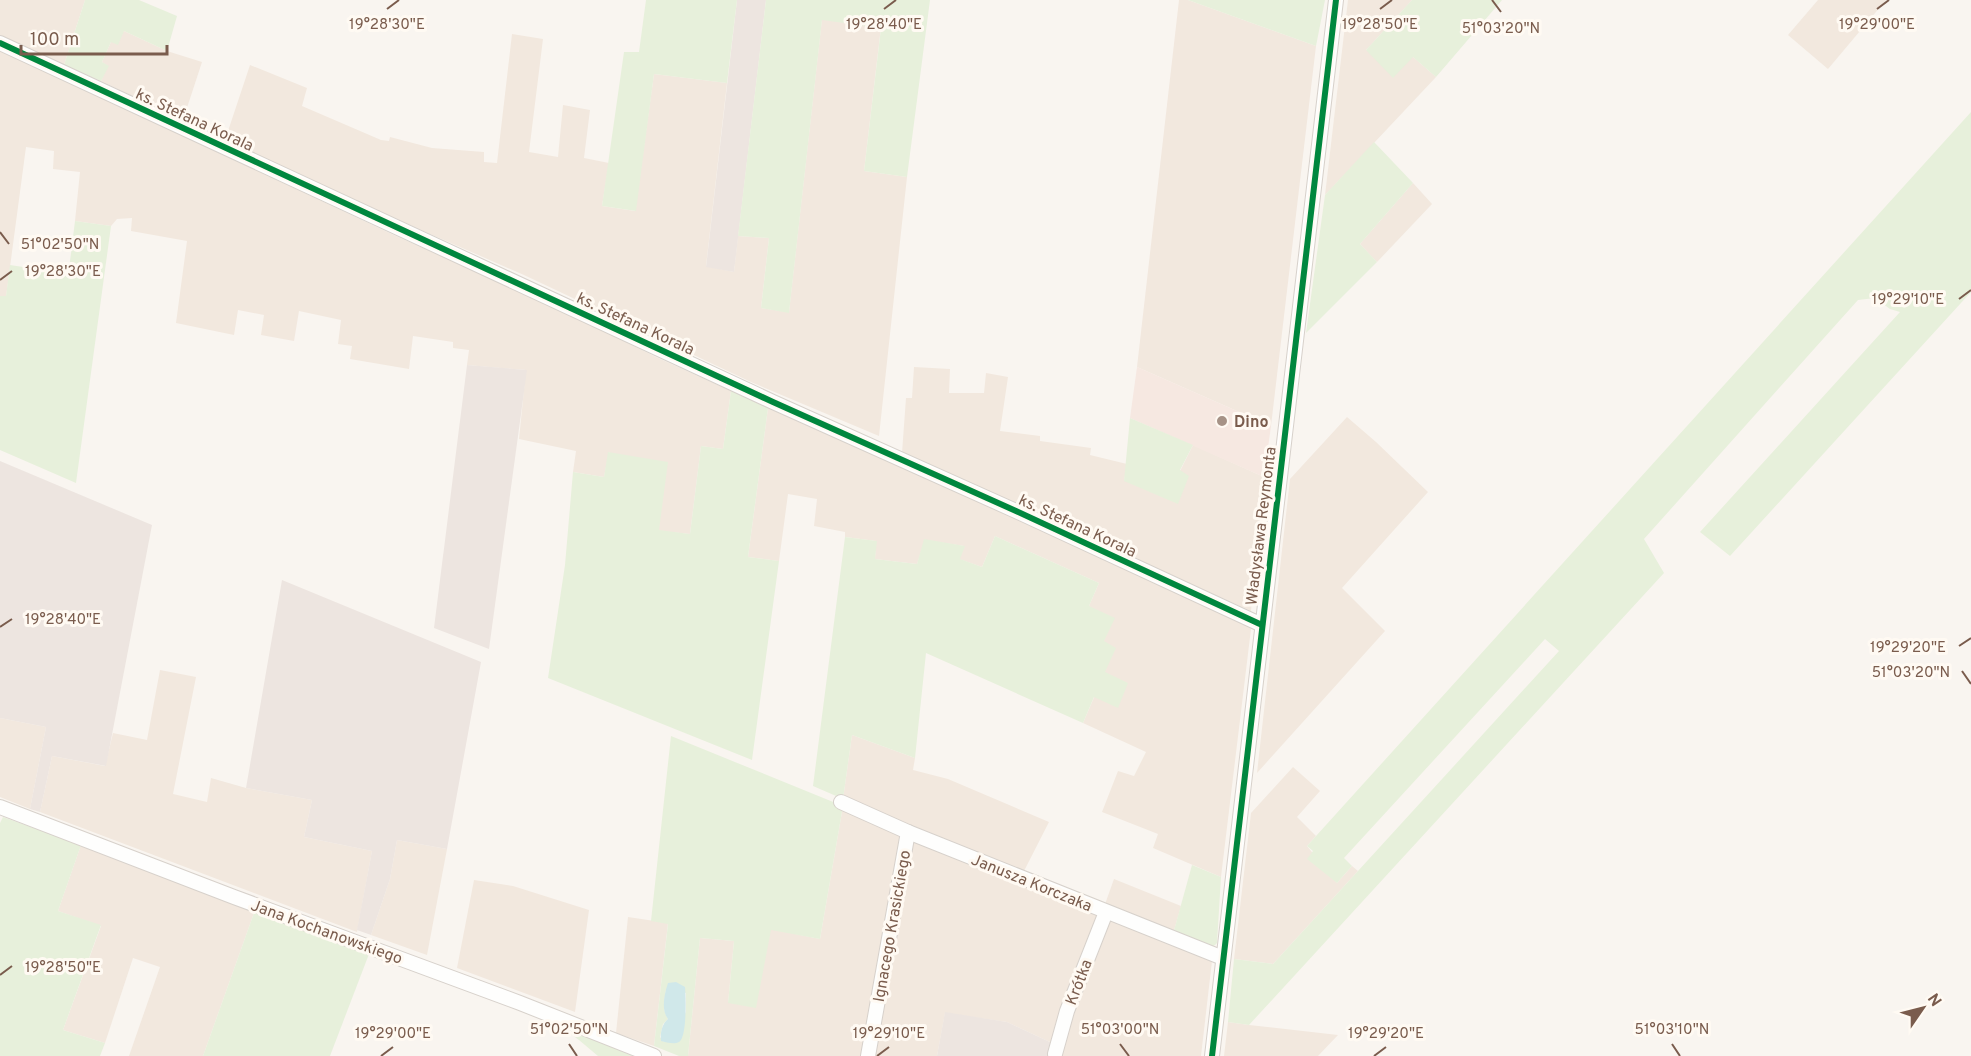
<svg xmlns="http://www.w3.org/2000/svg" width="1971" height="1056" font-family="Overpass,sans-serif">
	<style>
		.residential { fill: #f2e8de }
		.commercial { fill: #f6e8e1 }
		.industrial { fill: #ede5e0 }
		.green { fill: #e7f0db; fill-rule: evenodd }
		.water { fill: #d0e8ea }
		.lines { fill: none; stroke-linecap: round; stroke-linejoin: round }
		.minor-casing { stroke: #d7d1cb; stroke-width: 16 }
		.minor { stroke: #fefefd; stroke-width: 14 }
		.cycleway-casing { stroke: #fffaf3; stroke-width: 10 }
		.cycleway { stroke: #00873e; stroke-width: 6 }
		.ticks { fill: none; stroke: #7a5c4d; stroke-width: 2 }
		.poi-dot { fill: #a69286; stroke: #fffaf3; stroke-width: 2 }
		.labels { text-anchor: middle; stroke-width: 6; stroke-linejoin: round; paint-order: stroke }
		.street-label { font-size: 16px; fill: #7a5c4d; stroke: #fffaf3 }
		.poi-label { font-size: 16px; font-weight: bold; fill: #7a5c4d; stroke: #fffaf3; text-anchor: start }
		.ticks-label { font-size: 15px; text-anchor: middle; fill: #7a5c4d; stroke: #fffaf3; stroke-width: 6; stroke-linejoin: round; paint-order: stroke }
	</style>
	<rect width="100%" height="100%" fill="#f9f5f0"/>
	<g class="residential">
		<polygon points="0,0 85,0 64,65 0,36"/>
		<polygon points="1179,0 1188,0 1316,46 1271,426 1137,367"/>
		<polygon points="1348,0 1412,0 1366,50 1413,57 1436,77 1325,195"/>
		<polygon points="1818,0 1886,0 1828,69 1788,35"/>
		<polygon points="822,19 881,27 864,171 907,177 879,436 751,382 524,275 421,230 225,140 250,65 307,88 302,106 381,140 389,141 390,137 432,148 484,152 484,162 497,163 512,34 543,39 529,152 558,157 563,105 590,110 584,158 609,163 602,206 635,211 654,74 727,83 706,266 734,272 738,236 769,238 761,308 789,312"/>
		<polygon points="124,31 167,51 202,62 183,120 101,81 108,66 102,62 111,42"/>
		<polygon points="0,50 396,236 560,309 656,357 731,391 723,449 701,446 690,534 659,531 609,452 604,477 573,472 576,451 519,439 526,370 467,365 469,350 453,348 453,342 413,336 409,369 350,359 352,346 338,344 341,320 299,311 294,341 261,335 264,315 238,310 234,335 176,323 187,241 131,231 132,218 117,219 111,226 75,221 80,172 53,169 54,151 26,147 6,297 0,296"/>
		<polygon points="1413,183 1432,204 1377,262 1360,244"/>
		<polygon points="914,367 950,369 949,393 984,393 986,373 1008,377 1000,431 1040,436 1040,441 1091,448 1090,455 1127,464 1124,481 1180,471 1193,445 1264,477 1251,611 1146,564 1091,537 902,453 906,398 912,398"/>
		<polygon points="768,408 1022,521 1248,626 1251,629 1221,877 1153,848 1158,834 1102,812 1118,771 1134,776 1146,752 1083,723 1105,672 1104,641 1089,606 1099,583 995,536 982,567 959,559 964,546 925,540 917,564 875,559 876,541 845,537 845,532 814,526 817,499 788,494 779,561 748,557"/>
		<polygon points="1347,417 1376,442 1428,492 1342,588 1385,631 1257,773 1290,479"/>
		<polygon points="160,670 196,677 173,794 207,802 211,778 246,788 312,800 304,837 372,851 357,932 40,812 52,756 105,766 113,733 147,740"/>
		<polygon points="0,718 46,727 30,809 0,797"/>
		<polygon points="852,735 915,758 913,770 948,779 1049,822 1024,871 843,799"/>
		<polygon points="1293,767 1320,791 1297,817 1316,836 1307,846 1337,883 1352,866 1358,871 1273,964 1234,959 1251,813"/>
		<polygon points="843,806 902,832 861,1056 688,1056 700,938 734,941 728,1003 771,929 820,939"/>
		<polygon points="397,840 447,849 427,955 371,935 390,879"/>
		<polygon points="913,840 1101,914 1052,1043 1007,1022 945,1013 937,1056 874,1056"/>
		<polygon points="81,845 255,910 203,1056 129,1056 160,967 133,958 105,1043 63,1030 101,926 58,911"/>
		<polygon points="1114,879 1181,906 1173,934 1104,907"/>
		<polygon points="474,880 513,886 589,910 575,1012 457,968"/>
		<polygon points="628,917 668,923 654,1046 616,1033"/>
		<polygon points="1108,918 1208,958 1212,961 1201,1056 1061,1056 1071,1010"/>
		<polygon points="1228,1022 1249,1025 1338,1035 1318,1056 1224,1056"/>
	</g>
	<polygon class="commercial" points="1137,367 1271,426 1264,477 1130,418"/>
	<g class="industrial">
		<polygon points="737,0 766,0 734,272 706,267"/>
		<polygon points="467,365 527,370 489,649 434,628"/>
		<polygon points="0,461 152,525 106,766 52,756 40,812 30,809 46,727 0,718"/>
		<polygon points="282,580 481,662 447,849 397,840 390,879 371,935 357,930 372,851 304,837 312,800 246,788"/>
		<polygon points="945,1012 1007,1022 1052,1043 1050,1056 937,1056"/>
	</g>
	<g class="green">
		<polygon points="85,0 139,0 177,16 167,51 124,31 118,45 111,42 102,62 109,66 101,81 64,65"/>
		<polygon points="646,0 737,0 727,83 654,74 636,211 602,206 624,52 639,52"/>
		<polygon points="766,0 930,0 907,177 864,171 881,28 822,20 789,313 761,308 769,238 738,236"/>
		<polygon points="1188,0 1325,0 1316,46"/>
		<polygon points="1412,0 1502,0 1436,77 1413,57 1393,78 1366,50"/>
		<polygon points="1971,112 1971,292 1730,556 1700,532 1900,312 1890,309 1875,298 1858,300 1644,539 1664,573 1249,1025 1228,1022 1234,959 1273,964 1559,651 1545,639 1344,858 1352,866 1337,883 1307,859 1313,851 1307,846"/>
		<polygon points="1374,142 1413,183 1360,244 1377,262 1306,333 1325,195"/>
		<polygon points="75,221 111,226 76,483 0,450 0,296 6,296 10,265 56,272 68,277"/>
		<polygon points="731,391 768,408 748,557 779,561 752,760 548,678 565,565 573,472 604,477 608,452 668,462 659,530 690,534 701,446 723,449"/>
		<polygon points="1130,418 1193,445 1180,470 1189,476 1178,504 1124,481"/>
		<polygon points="995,536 1099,583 1089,606 1115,618 1104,641 1116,648 1105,672 1128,683 1118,708 1094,697 1083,723 926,653 915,758 852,735 843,799 813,786 845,537 877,541 875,559 917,564 924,539 965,546 960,559 982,567"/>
		<path d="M671 736 843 806 820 939 771 930 756 1008 728 1003 734 941 700 938 688 1056H679L654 1046 668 924 651 921ZM666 990 686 993V1012L670 1042H664L660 1037 663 1024 668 1019C662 1008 664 1002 666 990Z"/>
		<polygon points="3,817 81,845 58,911 101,925 63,1030 105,1043 100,1056 0,1056 0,823"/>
		<path d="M1192 865 1221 877 1217 943C1208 955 1185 939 1173 934Z"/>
		<polygon points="255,910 369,954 330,1056 203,1056"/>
		<polygon points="558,1025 633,1056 598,1056 579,1040"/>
	</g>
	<path class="water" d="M676 982 685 987C686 997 687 1038 679 1042 674 1045 666 1042 661 1041 660 1033 662 1024 668 1019 661 1010 664 995 668 983Z"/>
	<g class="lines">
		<defs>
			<g id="minor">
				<polyline points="0,43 773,402 1016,511 1262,625"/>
				<polyline points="841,802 908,832 1223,958"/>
				<polyline points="0,807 234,897 520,1003 654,1056"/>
				<polyline points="1055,1054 1067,1011 1106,912"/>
				<polyline points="868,1056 908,832"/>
				<polyline points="1212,1056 1336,0"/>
			</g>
		</defs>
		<use href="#minor" class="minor-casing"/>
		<use href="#minor" class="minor"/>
		<defs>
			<g id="cycleway">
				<polyline points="0,43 773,402 1016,511 1262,625"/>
				<polyline points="1212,1056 1336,0"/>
			</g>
		</defs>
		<use href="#cycleway" class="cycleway-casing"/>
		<use href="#cycleway" class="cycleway"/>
	</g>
	<path class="ticks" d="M1492 0 1501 12M387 9 399 0M884 9 896 0M1380 9 1392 0M1877 9 1889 0M0 232 9 244M0 280 12 271M1959 299 1971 290M0 627 12 619M1959 646 1971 638M1962 671 1971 684M0 975 12 966M569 1044 577 1056M1120 1044 1129 1056M1672 1044 1680 1056M381 1056 393 1047M877 1056 889 1047M1374 1056 1386 1047"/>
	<circle class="poi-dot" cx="1222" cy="421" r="6"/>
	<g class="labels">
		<g class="street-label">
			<text transform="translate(195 119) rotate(25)" y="6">ks. Stefana Korala</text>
			<text transform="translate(636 323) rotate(25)" y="6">ks. Stefana Korala</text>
			<text transform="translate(1078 525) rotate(25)" y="6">ks. Stefana Korala</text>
			<text transform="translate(1260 526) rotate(-83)" y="6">Władysława Reymonta</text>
			<text transform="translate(1032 882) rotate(22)" y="6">Janusza Korczaka</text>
			<text transform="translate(891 926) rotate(-80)" y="6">Ignacego Krasickiego</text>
			<text transform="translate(327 931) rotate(20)" y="6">Jana Kochanowskiego</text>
			<text transform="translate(1078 982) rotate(-69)" y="6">Krótka</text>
		</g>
		<g class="poi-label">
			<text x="1234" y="427">Dino</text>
		</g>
	</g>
	<g class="ticks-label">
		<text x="1380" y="29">19°28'50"E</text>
		<text x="387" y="29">19°28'30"E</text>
		<text x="884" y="29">19°28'40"E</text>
		<text x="1877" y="29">19°29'00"E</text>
		<text x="1501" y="33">51°03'20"N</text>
		<text x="60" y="249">51°02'50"N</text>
		<text x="63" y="276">19°28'30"E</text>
		<text x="1908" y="304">19°29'10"E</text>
		<text x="63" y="624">19°28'40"E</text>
		<text x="1908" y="652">19°29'20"E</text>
		<text x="1911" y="677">51°03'20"N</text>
		<text x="63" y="972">19°28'50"E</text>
		<text x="569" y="1034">51°02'50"N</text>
		<text x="1120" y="1034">51°03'00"N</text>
		<text x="1672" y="1034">51°03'10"N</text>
		<text x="393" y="1038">19°29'00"E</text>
		<text x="889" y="1038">19°29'10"E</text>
		<text x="1386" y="1038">19°29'20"E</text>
	</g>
	<g transform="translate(1923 1008) rotate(55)" stroke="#fffaf3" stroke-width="4.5" paint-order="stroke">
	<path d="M0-4.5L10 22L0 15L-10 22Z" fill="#7a5c4d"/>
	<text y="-9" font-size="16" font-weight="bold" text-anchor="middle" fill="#7a5c4d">N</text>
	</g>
	<path d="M21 45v9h146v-9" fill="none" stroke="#7a5c4d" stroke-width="3"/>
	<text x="30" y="45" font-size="18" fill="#7a5c4d" stroke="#fffaf3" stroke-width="4.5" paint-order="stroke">100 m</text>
</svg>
